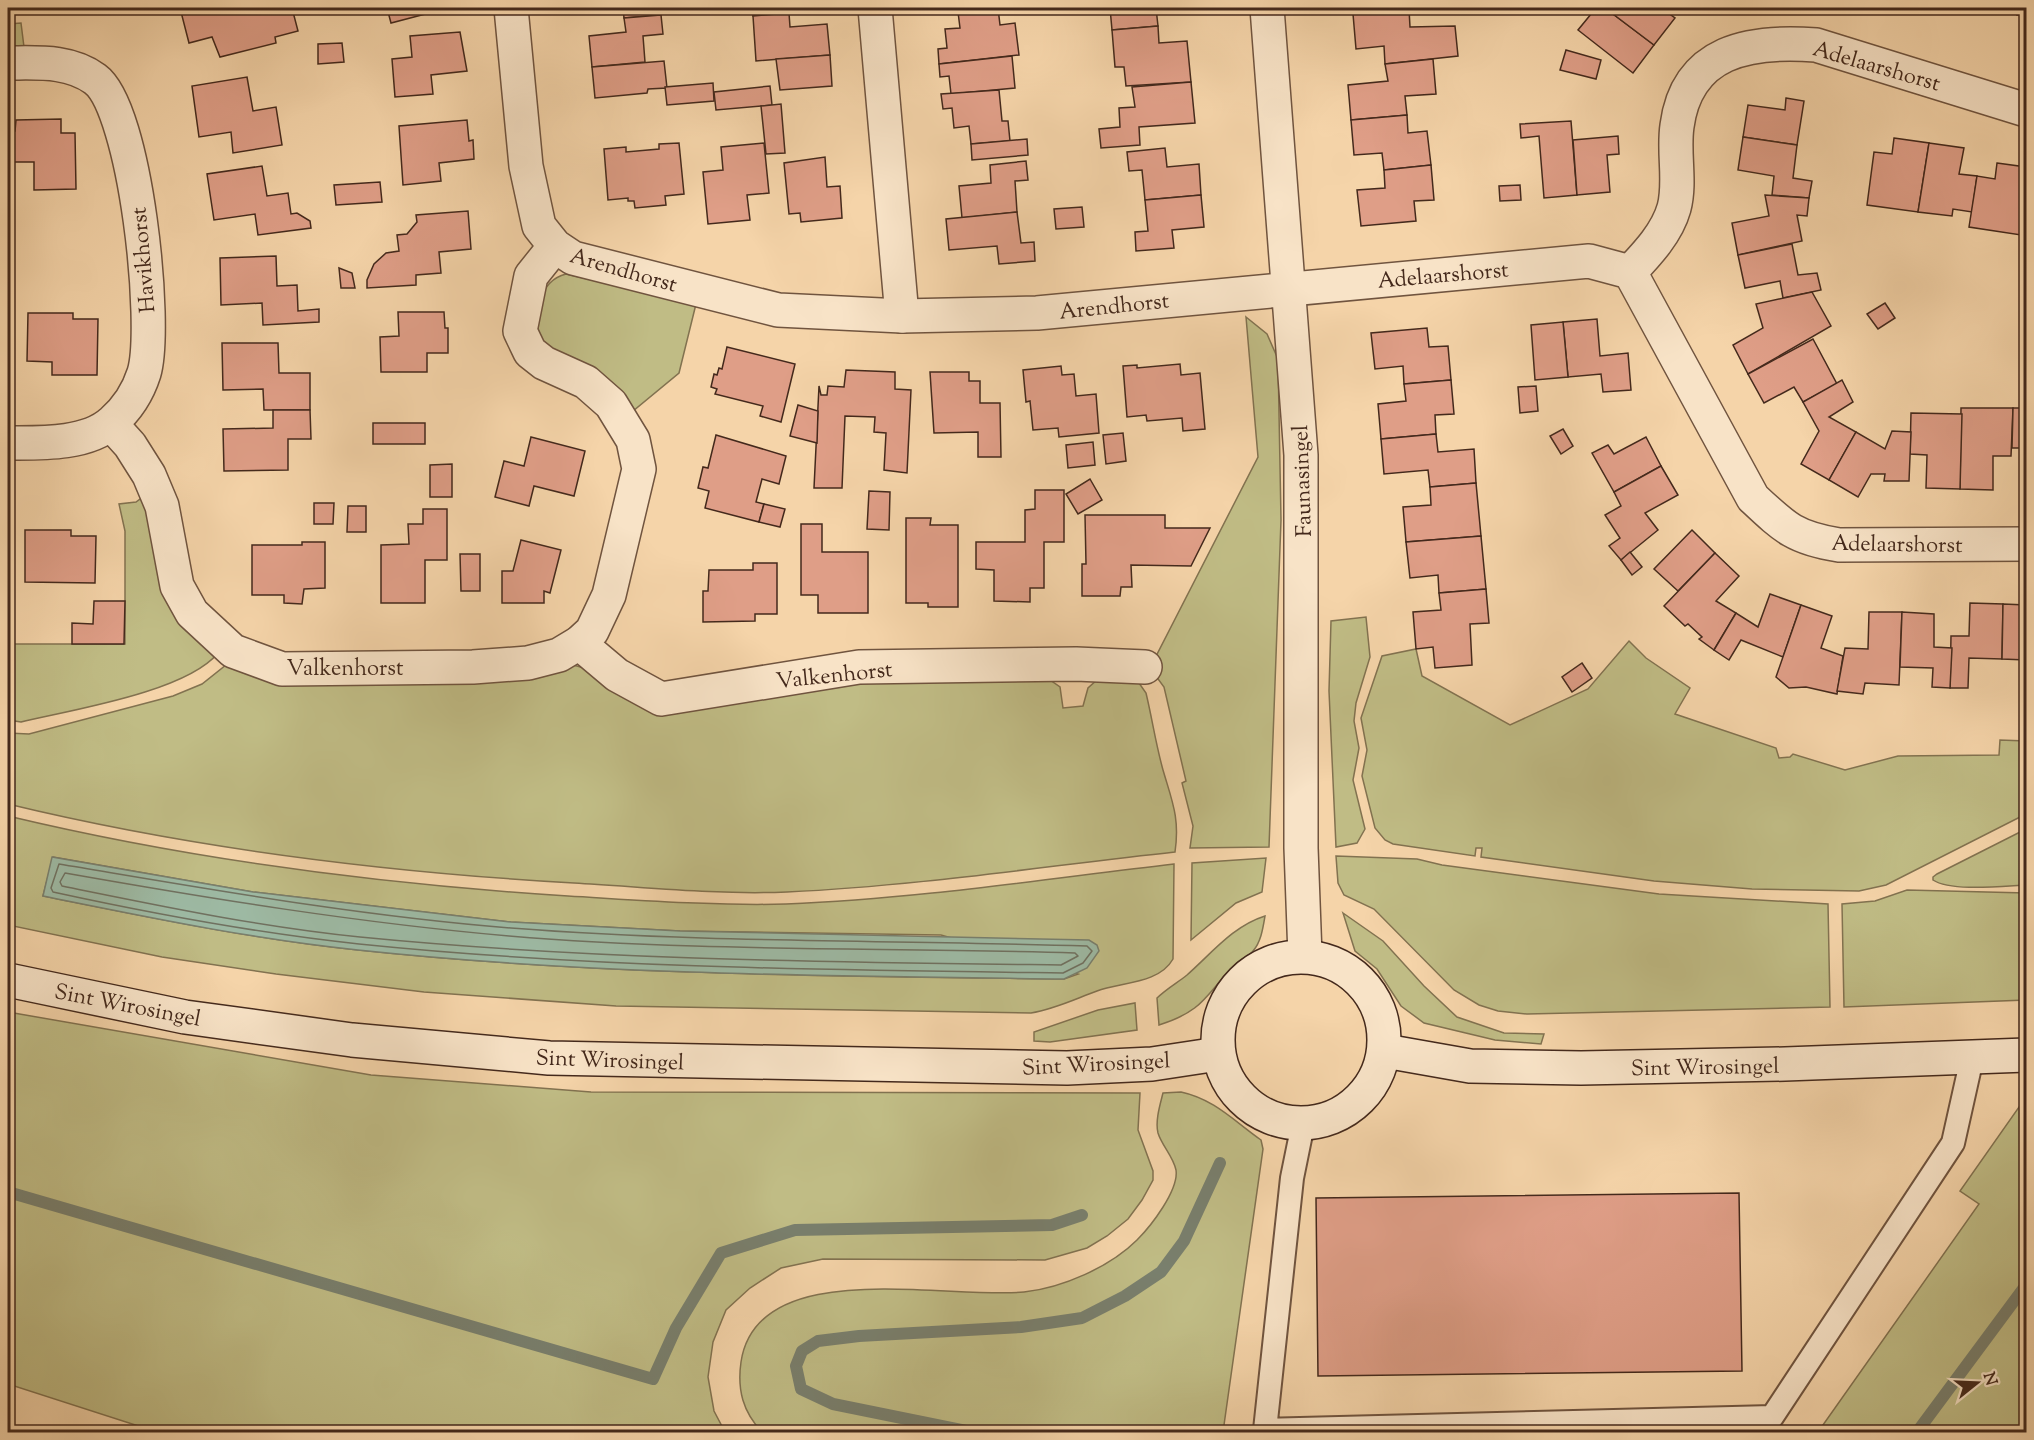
<svg xmlns="http://www.w3.org/2000/svg" width="2034" height="1440" font-family="'Sorts Mill Goudy',serif">
	<style>
		.green { fill: #c0bc85; stroke: #827250; stroke-width: 1.5; fill-rule: evenodd }
		.water { fill: #9db9a3; stroke: #797f6d; stroke-width: 1.5 }
		.lines { fill: none; stroke-linecap: round; stroke-linejoin: round }
		.shore { stroke: #707160; stroke-width: 1.5 }
		.stream { stroke: #797f6d; stroke-width: 12 }
		.building { fill: #df9e87; stroke: #44291c; stroke-width: 1.5 }
		.lane-casing { stroke: #70543f; stroke-width: 26 }
		.street-casing { stroke: #70543f; stroke-width: 36 }
		.secondary-casing { stroke: #44291c; stroke-width: 36 }
		.lane { stroke: #f8e3c7; stroke-width: 22 }
		.street { stroke: #f8e3c7; stroke-width: 33 }
		.secondary { stroke: #f8e3c7; stroke-width: 33 }
		.labels { text-anchor: middle; stroke-width: 4.5; stroke-linejoin: round; paint-order: stroke }
		.street-label { font-size: 22px; fill: #44291c; stroke: #f8e3c7 }
	</style>
	<rect width="100%" height="100%" fill="#f5d4a9"/>
	<filter id="stains"><feTurbulence type="fractalNoise" baseFrequency=".00333" numOctaves="4"/><feColorMatrix values="0 0 0 0 .2 0 0 0 0 .09 0 0 0 0 .02 0 0 0 .5 -.17"/></filter>
	<radialGradient id="worn" r=".72"><stop offset=".6" stop-color="#630" stop-opacity="0"/><stop offset="1" stop-color="#630" stop-opacity=".3"/></radialGradient>
	<g class="green">
		<polygon points="21,23 25,55 8,55 8,24"/>
		<path d="M566 274 696 304 679 373 633 411 541 340C533 317 538 281 566 274Z"/>
		<polygon points="1246,317 1267,334 1278,359 1281,520 1269,847 1190,848 1193,826 1182,783 1186,781 1164,687 1150,668 1258,457"/>
		<path d="M151 491 218 653C186 692 71 710 21 722L8 720V644H125V531L119 504 136 502Z"/>
		<polygon points="1366,617 1370,657 1356,703 1354,721 1359,748 1353,780 1365,829 1357,843 1336,847 1329,691 1331,621"/>
		<polygon points="1629,641 1646,658 1690,688 1675,714 1776,748 1779,758 1790,757 1793,754 1845,770 1898,756 1999,755 2000,740 2026,741 2026,814 1886,885 1859,891 1752,889 1654,881 1481,857 1482,848 1476,848 1475,856 1393,844 1385,840 1375,828 1362,776 1367,750 1361,718 1382,656 1416,649 1422,676 1510,725 1588,689"/>
		<path d="M231 661 573 665 588 669 614 684 1047 678 1060 687 1063 708 1083 706 1088 688 1098 679 1139 683 1146 693C1152 718 1156 745 1163 770 1172 801 1180 818 1175 852 1046 866 917 886 787 892 716 895 645 887 574 883 383 872 194 849 8 804V733L29 734 173 696 202 684Z"/>
		<path d="M8 816C192 860 379 884 568 896 638 900 716 906 786 904 916 899 1045 879 1174 864L1173 959C1159 984 1121 982 1097 991 1075 999 1055 1009 1031 1013L616 1006 424 992 276 974 162 957 8 925ZM53 857 253 892 511 922 680 931 941 935 1078 974 1064 979C828 976 593 975 358 950 252 939 148 917 43 896Z"/>
		<path d="M2026 829V885C2004 886 1951 892 1933 880V877L1937 874Z"/>
		<polygon points="1336,856 1417,859 1442,865 1659,894 1828,904 1830,1007 1527,1014 1498,1011 1479,1005 1454,990 1374,909 1344,895 1338,883"/>
		<polygon points="1266,858 1262,892 1236,903 1191,940 1192,863"/>
		<polygon points="1907,890 2026,893 2026,1000 1844,1007 1842,904 1875,901"/>
		<polygon points="1343,913 1383,941 1424,986 1457,1017 1504,1033 1544,1034 1541,1044 1495,1040 1424,1023 1401,1006 1377,969 1355,951"/>
		<path d="M1265 916C1263 928 1261 942 1253 951 1249 956 1242 958 1238 962 1206 992 1207 1010 1159 1025L1157 998C1166 989 1177 983 1187 975 1212 953 1233 926 1265 916Z"/>
		<polygon points="1135,1003 1137,1030 1050,1042 1034,1041 1034,1032 1098,1010"/>
		<polygon points="8,1012 371,1075 591,1092 1140,1093 1138,1130 1153,1171 1153,1180 1142,1200 1128,1219 1107,1236 1087,1248 1045,1260 823,1259 781,1268 750,1288 726,1310 713,1342 708,1377 714,1411 725,1432 157,1432 8,1384"/>
		<path d="M1181 1092C1214 1099 1234 1121 1261 1140L1263 1149 1223 1432H762C743 1412 737 1390 741 1362 757 1254 949 1300 1024 1292 1062 1288 1110 1267 1137 1240 1151 1226 1179 1190 1176 1170 1173 1156 1162 1146 1158 1133 1155 1121 1160 1105 1163 1093Z"/>
		<polygon points="2026,1097 2026,1432 1818,1432 1979,1204 1960,1191"/>
	</g>
	<path class="water" d="M52 857 253 892 511 922 680 931 1089 940 1097 945 1099 951 1087 968 1064 979C829 976 593 975 358 950 252 939 147 917 43 896Z"/>
	<g class="lines">
		<g class="shore">
			<path d="M59 864C209 889 359 916 511 928 702 943 895 940 1087 946L1092 951 1083 963 1063 973C828 970 593 968 359 944 256 933 154 914 53 892L51 888Z"/>
			<path d="M65 873C212 899 360 923 509 936 697 952 887 947 1075 953L1078 956 1061 965C827 962 594 960 360 937 260 927 161 906 62 886L60 882Z"/>
		</g>
		<g class="stream">
			<polyline points="8,1192 653,1379 676,1328 721,1253 795,1230 1052,1225 1082,1215"/>
			<polyline points="971,1432 833,1404 801,1389 796,1366 802,1351 818,1341 859,1336 1021,1327 1082,1318 1125,1296 1161,1272 1184,1241 1220,1163"/>
			<polyline points="1917,1432 2026,1285"/>
		</g>
	</g>
	<g class="building">
		<polygon points="180,8 238,8 239,14 263,8 292,8 298,31 275,37 276,43 220,57 212,37 189,43"/>
		<polygon points="387,8 436,8 437,11 391,23"/>
		<polygon points="623,8 660,8 661,15 624,18"/>
		<polygon points="752,8 789,8 789,13 753,16"/>
		<polygon points="958,8 998,8 958,12"/>
		<polygon points="998,8 1000,25 1015,23 1019,55 939,64 938,49 947,48 945,29 960,28 958,12"/>
		<polygon points="1110,8 1165,8 1156,8 1158,26 1112,30"/>
		<polygon points="1352,8 1409,8 1409,9 1353,14"/>
		<polygon points="1596,8 1605,8 1654,45 1633,73 1578,30"/>
		<polygon points="1605,8 1661,8 1675,18 1654,45"/>
		<rect x="2017" y="8" width="9" height="7"/>
		<polygon points="1409,9 1410,27 1455,26 1458,56 1385,64 1384,46 1356,49 1353,14"/>
		<polygon points="789,13 790,27 827,24 830,55 756,61 753,16"/>
		<polygon points="661,15 663,34 643,36 645,62 592,67 589,36 626,32 624,18"/>
		<polygon points="1158,26 1159,43 1187,41 1191,82 1126,86 1124,67 1115,67 1112,30"/>
		<polygon points="460,32 467,71 431,75 433,94 395,97 392,59 412,57 410,36"/>
		<polygon points="342,43 344,62 318,64 318,44"/>
		<polygon points="1566,50 1601,60 1596,79 1560,70"/>
		<polygon points="830,55 832,86 780,90 776,59"/>
		<polygon points="1012,56 1015,88 951,94 949,76 940,77 939,64"/>
		<polygon points="1433,59 1436,94 1405,96 1407,115 1351,120 1348,85 1388,81 1385,64"/>
		<polygon points="664,61 667,88 648,89 647,93 595,98 592,67"/>
		<polygon points="247,77 253,111 276,107 282,145 233,153 231,132 199,137 192,86"/>
		<polygon points="1191,82 1195,123 1139,127 1140,145 1101,148 1099,129 1120,127 1119,108 1135,107 1132,87"/>
		<polygon points="713,83 714,101 667,105 665,87"/>
		<polygon points="770,86 772,105 716,110 714,92"/>
		<polygon points="999,90 1002,121 1008,121 1010,141 971,144 969,126 954,128 952,108 943,109 941,94"/>
		<polygon points="1786,98 1804,101 1797,145 1743,137 1748,105 1785,110"/>
		<polygon points="781,104 785,153 766,154 761,106"/>
		<polygon points="1407,115 1408,133 1427,131 1431,165 1384,170 1382,153 1354,155 1351,120"/>
		<polygon points="61,119 61,133 75,133 76,189 34,190 34,162 8,162 8,131 15,131 16,120"/>
		<polygon points="467,120 469,141 473,140 474,159 439,163 441,181 403,185 399,126"/>
		<polygon points="1571,121 1577,195 1544,198 1539,136 1521,138 1520,124"/>
		<polygon points="1618,136 1619,154 1607,155 1610,192 1577,195 1573,140"/>
		<polygon points="1743,137 1797,145 1793,178 1812,181 1809,198 1772,195 1774,176 1738,170"/>
		<polygon points="1894,138 1929,143 1918,212 1867,205 1874,152 1892,154"/>
		<polygon points="1027,139 1028,155 972,160 971,144"/>
		<polygon points="679,143 684,194 665,196 666,205 635,208 634,201 628,201 628,198 608,200 604,149 626,147 626,152 659,149 659,144"/>
		<polygon points="764,143 769,193 747,195 750,220 708,224 703,172 723,170 721,147"/>
		<polygon points="1929,143 1964,148 1959,174 1977,176 1972,212 1953,209 1952,216 1918,212"/>
		<polygon points="1165,148 1167,167 1199,164 1201,195 1145,200 1142,170 1129,171 1127,152"/>
		<polygon points="825,157 827,187 840,186 842,218 801,222 800,213 789,214 784,163"/>
		<polygon points="1026,161 1028,180 1015,181 1017,212 962,218 959,186 991,183 990,165"/>
		<polygon points="1997,163 2026,167 2026,201 2021,235 1969,227 1977,176 1995,179"/>
		<polygon points="1431,165 1434,200 1414,201 1416,221 1361,226 1357,190 1385,188 1384,170"/>
		<polygon points="262,166 267,196 288,193 291,214 297,213 310,221 311,228 258,235 255,214 214,220 207,174"/>
		<polygon points="380,182 382,202 336,205 334,185"/>
		<polygon points="1520,185 1521,200 1500,201 1499,186"/>
		<polygon points="1201,195 1204,227 1172,230 1174,248 1136,251 1135,232 1148,231 1145,200"/>
		<polygon points="1765,195 1809,198 1807,216 1797,215 1802,241 1738,255 1732,223 1769,216"/>
		<polygon points="1082,207 1084,227 1056,229 1054,209"/>
		<polygon points="468,211 471,249 439,252 441,273 416,275 416,285 367,288 367,280 374,264 386,253 399,251 397,235 407,234 417,222 416,215"/>
		<polygon points="1017,212 1021,243 1034,242 1035,261 999,264 997,246 949,250 946,219"/>
		<polygon points="1792,244 1798,275 1817,273 1821,290 1783,298 1780,281 1745,288 1738,255"/>
		<polygon points="276,256 277,286 297,285 298,311 319,309 319,322 263,325 262,303 221,305 220,258"/>
		<polygon points="339,268 352,273 355,288 341,288"/>
		<polygon points="1812,292 1831,326 1748,374 1733,345 1763,328 1756,304"/>
		<polygon points="1885,303 1895,318 1878,329 1867,314"/>
		<polygon points="398,312 444,312 445,328 448,328 448,353 427,353 427,372 381,372 380,337 399,336"/>
		<polygon points="28,313 73,313 73,319 98,319 97,375 52,375 52,362 27,361"/>
		<rect x="8" y="318" width="1" height="46"/>
		<polygon points="1597,319 1600,356 1628,353 1631,390 1603,392 1601,374 1568,377 1563,322"/>
		<polygon points="1563,322 1568,377 1535,380 1531,325"/>
		<polygon points="1427,328 1429,347 1448,346 1451,380 1404,384 1403,366 1375,369 1371,333"/>
		<polygon points="1813,339 1837,384 1803,402 1794,387 1764,403 1748,374"/>
		<polygon points="222,343 278,343 279,373 310,373 310,410 264,410 263,389 223,390"/>
		<polygon points="727,347 795,364 781,422 760,416 763,406 715,394 717,389 711,387 714,374 717,375 719,368 722,369"/>
		<polygon points="1180,364 1181,375 1200,373 1205,429 1183,431 1182,418 1147,421 1146,415 1127,417 1123,366 1137,365 1137,368"/>
		<polygon points="1061,366 1062,375 1074,374 1076,396 1096,394 1099,433 1059,437 1058,428 1033,430 1030,401 1026,402 1023,370"/>
		<polygon points="846,370 895,372 895,389 911,390 907,473 884,470 886,433 874,432 875,417 845,416 842,488 814,488 819,386 821,395 827,395 828,386 844,387"/>
		<polygon points="930,372 969,372 969,381 980,381 980,403 1000,403 1001,457 978,457 978,432 934,433"/>
		<polygon points="1451,380 1454,414 1435,415 1436,434 1381,439 1378,404 1406,401 1404,384"/>
		<polygon points="1842,380 1853,402 1829,417 1856,432 1829,480 1801,464 1819,431 1803,402"/>
		<polygon points="1536,386 1538,411 1520,413 1518,387"/>
		<polygon points="798,405 818,411 817,443 790,436"/>
		<polygon points="1961,408 2013,408 2011,456 1993,456 1993,490 1960,489"/>
		<polygon points="2013,408 2026,408 2026,448 2012,448"/>
		<polygon points="273,410 310,410 311,439 288,439 288,470 224,471 223,429 273,428"/>
		<polygon points="1911,413 1962,414 1960,489 1926,488 1927,455 1910,454"/>
		<rect x="373" y="423" width="52" height="21"/>
		<polygon points="1563,429 1573,446 1561,454 1550,436"/>
		<polygon points="1892,431 1911,432 1909,481 1884,481 1885,474 1871,474 1858,497 1829,480 1856,432 1885,449"/>
		<polygon points="1123,433 1126,461 1106,464 1103,435"/>
		<polygon points="1436,434 1438,452 1474,449 1476,483 1430,487 1428,470 1384,474 1381,439"/>
		<polygon points="716,435 786,456 779,484 762,479 756,502 764,504 759,522 705,508 709,491 698,488 703,467 708,468"/>
		<polygon points="531,437 585,451 574,496 534,486 529,506 495,497 504,461 524,466"/>
		<polygon points="1646,437 1661,466 1614,492 1592,453 1608,445 1614,454"/>
		<polygon points="1093,442 1095,465 1068,468 1066,445"/>
		<polygon points="452,464 452,497 430,497 430,465"/>
		<polygon points="1661,466 1678,495 1645,513 1658,530 1621,560 1609,546 1620,538 1605,515 1621,506 1614,492"/>
		<polygon points="1090,479 1102,500 1078,514 1066,494"/>
		<polygon points="1476,483 1481,536 1406,542 1403,507 1431,505 1430,487"/>
		<polygon points="1035,490 1064,490 1064,542 1044,542 1044,588 1030,588 1030,602 994,601 994,570 976,569 976,542 1025,542 1025,510 1035,509"/>
		<polygon points="869,491 890,492 889,530 867,529"/>
		<polygon points="314,503 334,503 333,524 314,524"/>
		<polygon points="764,504 785,509 780,527 759,522"/>
		<polygon points="348,506 366,506 366,532 347,532"/>
		<polygon points="423,509 447,509 447,560 425,560 425,603 381,603 381,545 409,544 408,524 423,524"/>
		<polygon points="1085,515 1165,515 1165,528 1210,528 1191,566 1131,565 1132,587 1121,587 1120,596 1082,596 1082,564 1086,564"/>
		<polygon points="906,518 931,518 930,525 958,525 958,607 928,607 928,603 906,603"/>
		<polygon points="801,524 822,524 822,552 868,552 868,613 818,613 818,595 801,595"/>
		<polygon points="25,530 71,530 71,536 96,536 95,583 25,582"/>
		<polygon points="1692,530 1715,553 1678,591 1654,569"/>
		<polygon points="1481,536 1486,589 1439,593 1438,575 1410,578 1406,542"/>
		<polygon points="521,540 561,550 550,593 544,591 544,603 502,603 502,571 513,571"/>
		<polygon points="302,542 325,542 325,588 304,589 302,604 284,603 284,595 252,595 252,545 302,545"/>
		<polygon points="1630,552 1642,567 1632,575 1621,560"/>
		<polygon points="1715,553 1739,576 1716,601 1736,613 1714,650 1699,639 1702,637 1688,624 1685,626 1664,606"/>
		<polygon points="460,554 480,554 480,591 461,591"/>
		<polygon points="753,563 777,563 777,614 755,614 755,621 703,622 703,591 708,591 709,570 753,570"/>
		<polygon points="1486,589 1489,623 1470,624 1472,665 1435,668 1433,647 1416,649 1413,612 1441,610 1439,593"/>
		<polygon points="1770,594 1801,605 1783,657 1741,640 1729,660 1714,650 1736,613 1758,627"/>
		<polygon points="94,601 125,601 124,644 72,644 72,623 93,624"/>
		<polygon points="1970,603 2003,604 2002,659 1969,658 1968,688 1950,688 1951,636 1969,636"/>
		<polygon points="2003,604 2026,605 2026,660 2002,659"/>
		<polygon points="1801,605 1832,616 1821,648 1843,656 1837,694 1806,687 1789,688 1776,677"/>
		<polygon points="1869,612 1902,612 1899,685 1865,683 1863,694 1837,691 1845,648 1868,649"/>
		<polygon points="1902,612 1934,614 1934,647 1952,648 1950,688 1932,687 1933,668 1900,667"/>
		<polygon points="1582,663 1592,678 1572,692 1562,677"/>
		<polygon points="1739,1193 1742,1371 1318,1376 1316,1198"/>
	</g>
	<g class="lines">
		<defs>
			<polyline id="lane" points="1303,1124 1292,1178 1265,1430 1772,1417 1953,1143 1972,1058"/>
			<g id="street">
				<path d="M511 8 526 166 539 226 555 246 573 258 778 310 902 316 1037 313 1589 261 1630 272 1753 498C1785 528 1795 538 1839 545L2026 544"/>
				<polyline points="875,8 902,316"/>
				<polyline points="1267,8 1301,455 1301,848 1305,956"/>
				<path d="M8 63C37 63 69 60 95 79 136 109 158 326 144 373 138 392 127 409 112 422 87 445 39 443 8 443"/>
				<path d="M1630 272C1647 254 1667 233 1674 208 1681 182 1673 153 1677 126 1687 50 1750 40 1816 45L2026 110"/>
				<polyline points="111,424 130,445 149,475 162,506 177,586 192,613 233,651 282,669 473,667 528,663 559,655 579,643 592,631 609,595 639,469 633,440 611,404 586,382 544,363 530,352 520,331 531,276 555,246"/>
				<polyline points="579,643 617,675 661,699 859,667 1076,664 1145,667"/>
			</g>
			<g id="secondary">
				<circle cx="1301" cy="1040" r="83"/>
				<polyline points="8,980 185,1017 352,1040 549,1058 1067,1068 1152,1064 1218,1054"/>
				<polyline points="1385,1051 1470,1066 1581,1068 1785,1064 2026,1055"/>
			</g>
		</defs>
		<use href="#lane" class="lane-casing"/>
		<use href="#street" class="street-casing"/>
		<use href="#secondary" class="secondary-casing"/>
		<use href="#lane" class="lane"/>
		<use href="#street" class="street"/>
		<use href="#secondary" class="secondary"/>
	</g>
	<g class="labels">
		<g class="street-label">
			<text transform="translate(1877 65) rotate(16)" y="8">Adelaarshorst</text>
			<text transform="translate(142 260) rotate(-95)" y="8">Havikhorst</text>
			<text transform="translate(624 269) rotate(16)" y="8">Arendhorst</text>
			<text transform="translate(1443 274) rotate(-5)" y="8">Adelaarshorst</text>
			<text transform="translate(1114 305) rotate(-6)" y="8">Arendhorst</text>
			<text transform="translate(1301 481) rotate(-92)" y="8">Faunasingel</text>
			<text transform="translate(1897 543) rotate(1)" y="8">Adelaarshorst</text>
			<text x="345" y="675">Valkenhorst</text>
			<text transform="translate(834 674) rotate(-6)" y="8">Valkenhorst</text>
			<text transform="translate(128 1004) rotate(11)" y="8">Sint Wirosingel</text>
			<text transform="translate(610 1059) rotate(2)" y="8">Sint Wirosingel</text>
			<text transform="translate(1096 1063) rotate(-3)" y="8">Sint Wirosingel</text>
			<text transform="translate(1705 1066) rotate(-1)" y="8">Sint Wirosingel</text>
		</g>
	</g>
	<rect width="2034" height="1440" fill="none" stroke="#f5d4a9" stroke-width="30"/>
	<rect x="9" y="9" width="2016" height="1422" fill="none" stroke="#44291c" stroke-width="3"/>
	<rect x="15" y="15" width="2004" height="1410" fill="none" stroke="#44291c" stroke-width="1.5"/>
	<g transform="translate(1977 1383) rotate(72)" stroke="#f8e3c7" stroke-width="4.5" paint-order="stroke">
	<path d="M0-4.5L10 22L0 15L-10 22Z" fill="#44291c"/>
	<text y="-9" font-size="16" font-weight="bold" text-anchor="middle" fill="#44291c">N</text>
	</g>
	<rect width="100%" height="100%" filter="url(#stains)"/>
	<rect width="100%" height="100%" fill="url(#worn)"/>
</svg>
